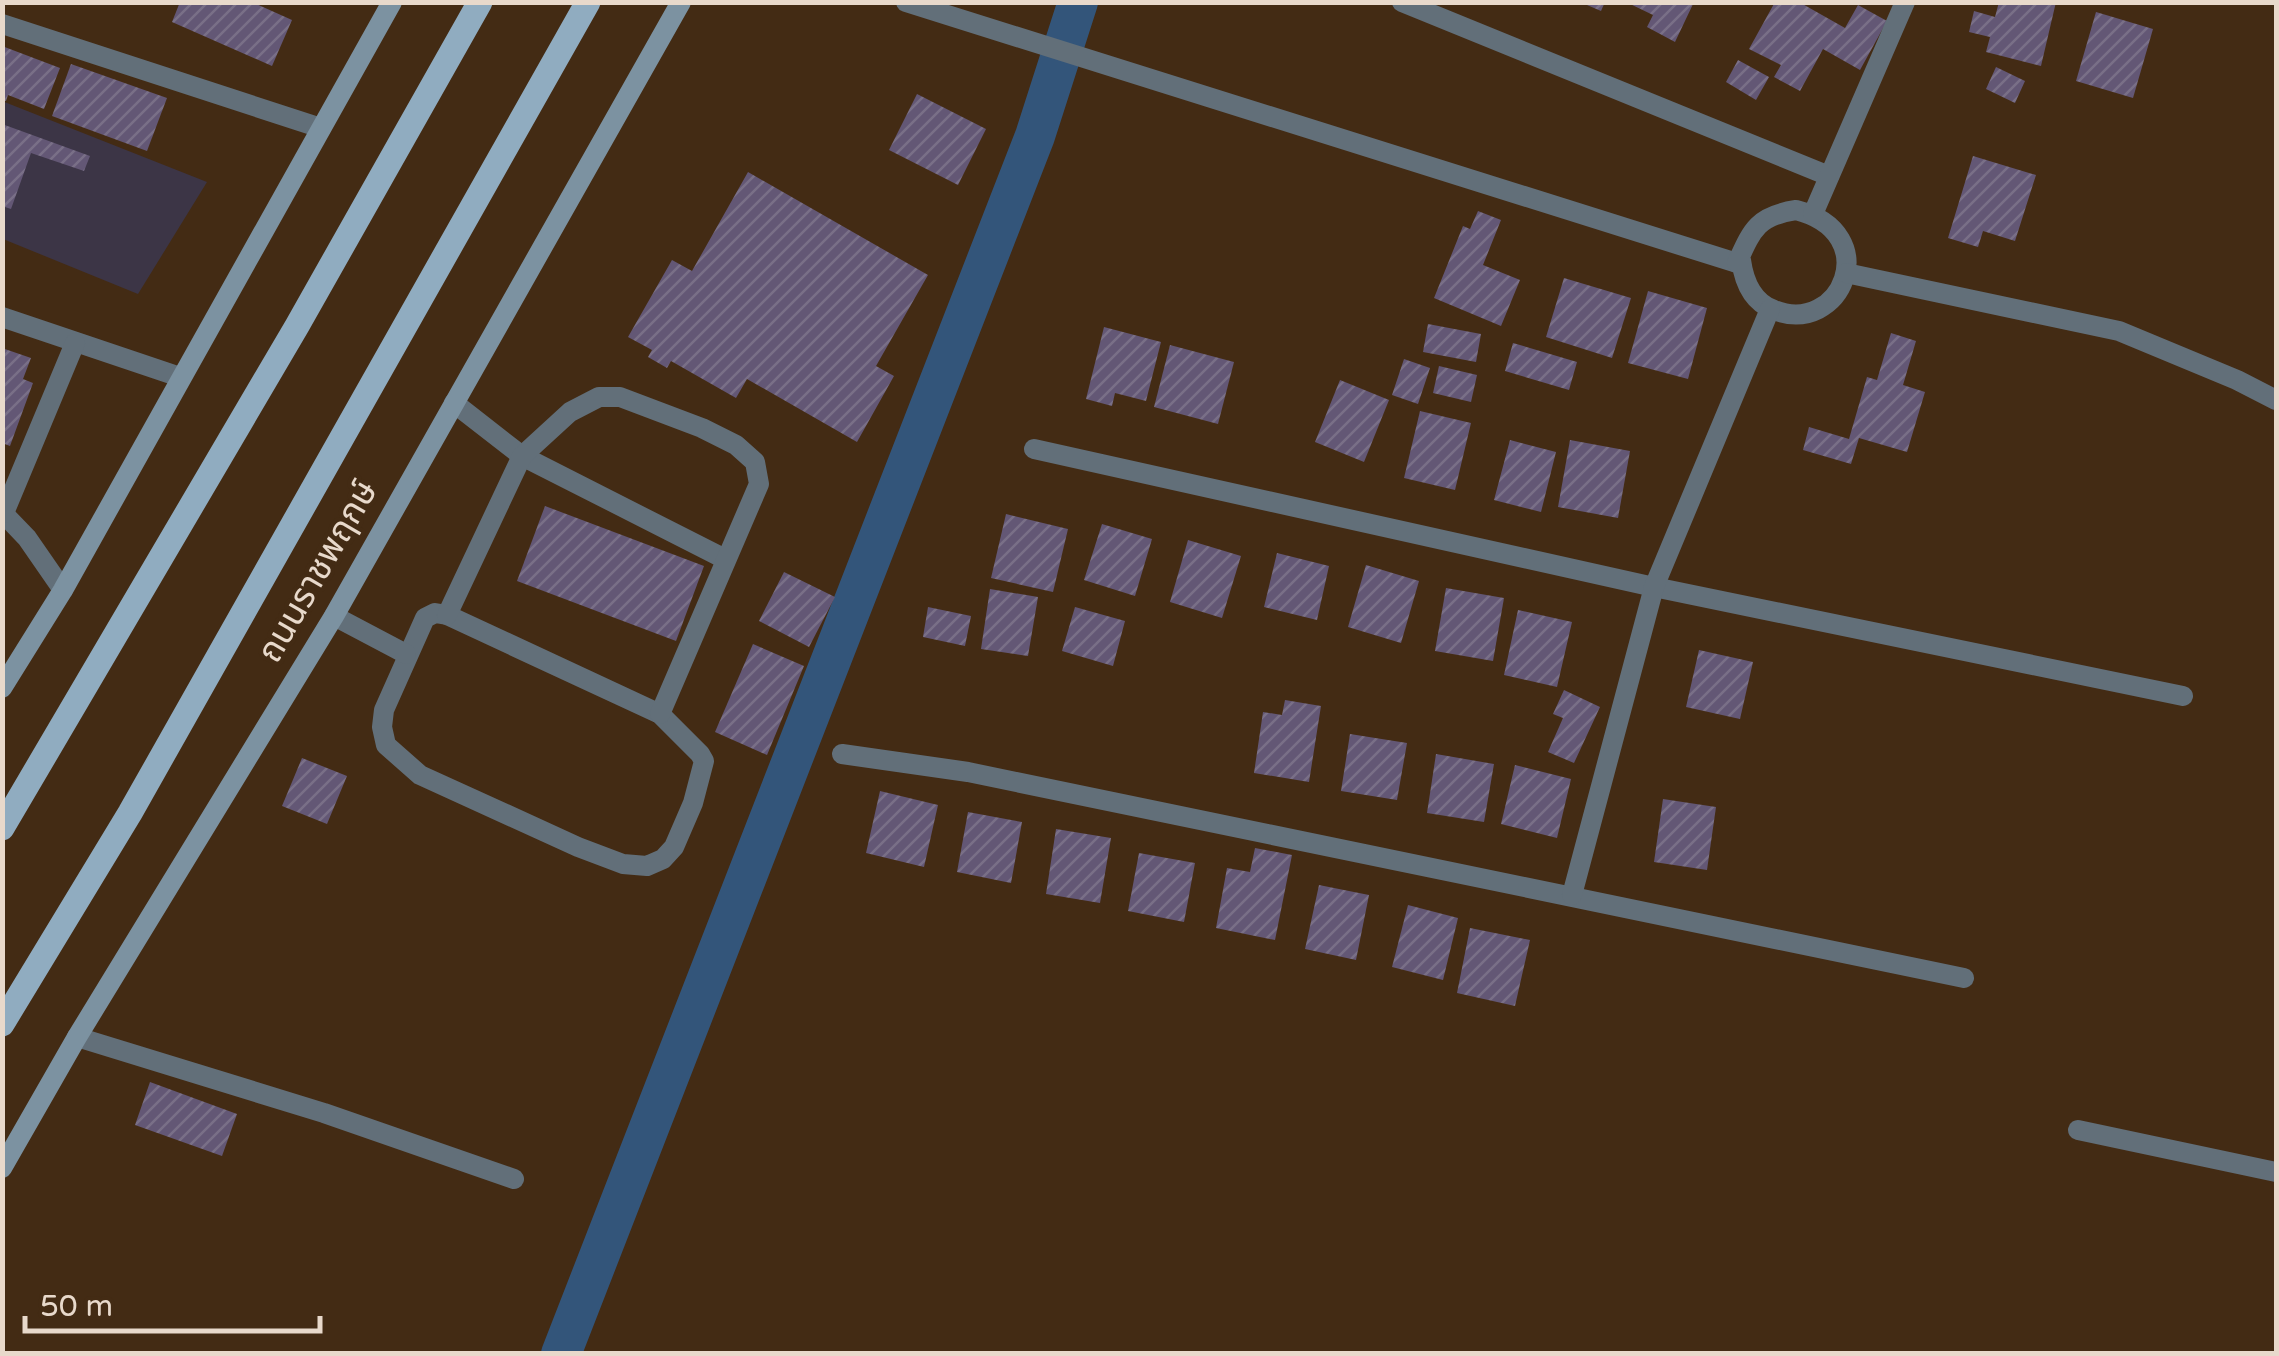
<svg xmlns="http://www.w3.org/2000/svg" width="2279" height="1356" font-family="'Varela Round','Noto Sans Thai',sans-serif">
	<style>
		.commercial { fill: #3c3546 }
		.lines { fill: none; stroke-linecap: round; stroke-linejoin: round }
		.canal { stroke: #33557a; stroke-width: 40 }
		.building { fill: url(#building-hatch) }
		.service { stroke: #626f79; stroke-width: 20 }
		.minor { stroke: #626f79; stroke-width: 20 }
		.secondary { stroke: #7c92a1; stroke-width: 20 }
		.primary { stroke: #90acc0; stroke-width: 25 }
		.labels { text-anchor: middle; stroke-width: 9; stroke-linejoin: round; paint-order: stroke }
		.street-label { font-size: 35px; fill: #e8d9cb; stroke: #432b14 }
	</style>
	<defs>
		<pattern id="building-hatch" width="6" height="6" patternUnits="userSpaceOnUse" patternTransform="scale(2.5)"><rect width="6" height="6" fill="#635775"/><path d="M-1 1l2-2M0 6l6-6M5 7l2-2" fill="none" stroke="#796f87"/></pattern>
	</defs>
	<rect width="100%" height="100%" fill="#432b14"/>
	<polygon class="commercial" points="2,101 207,182 138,294 3,239"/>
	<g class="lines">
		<polyline class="canal" points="561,1354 1035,136 1078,2"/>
	</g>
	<g class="building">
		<polygon points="180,2 252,2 292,20 272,66 172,22"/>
		<polygon points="1580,2 1605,2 1601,11"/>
		<polygon points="1626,2 1694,2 1675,42 1647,27 1653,15"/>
		<polygon points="1775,2 1799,2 1845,28 1858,5 1887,21 1860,70 1823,49 1800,91 1774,77 1781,65 1749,49"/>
		<polygon points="1999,2 2056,2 2041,66 1986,52 1990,37 1969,32 1974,11 1995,17"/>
		<polygon points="2096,12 2153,29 2133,98 2076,81"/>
		<polygon points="2,46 60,68 44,109 8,95 6,101 2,100"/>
		<polygon points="1738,60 1769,77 1756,100 1726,82"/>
		<polygon points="71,64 167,98 147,151 52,116"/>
		<polygon points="1996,67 2025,81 2015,103 1986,89"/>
		<polygon points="917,94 986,129 958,185 889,150"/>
		<polygon points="2,124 90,156 84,171 31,153 11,209 2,206"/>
		<polygon points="1973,156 2036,175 2015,241 1983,231 1978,247 1948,238"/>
		<polygon points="748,172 928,275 876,366 894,376 857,442 747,379 736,398 671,361 667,368 648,357 652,350 628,337 672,260 692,271"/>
		<polygon points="1478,211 1501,220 1483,265 1520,280 1501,326 1434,298 1463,226 1470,229"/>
		<polygon points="1564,278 1631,298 1612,358 1546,337"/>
		<polygon points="1648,291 1707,308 1688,379 1628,363"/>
		<polygon points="1428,324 1481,334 1476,362 1423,352"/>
		<polygon points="1104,327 1161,342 1146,401 1115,393 1112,406 1086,399"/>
		<polygon points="1891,333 1916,341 1903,385 1925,392 1907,452 1859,438 1851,464 1803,450 1809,427 1849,439 1867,377 1877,380"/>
		<polygon points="1513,343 1577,362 1569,390 1505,371"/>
		<polygon points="1170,345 1234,362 1218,424 1154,407"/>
		<polygon points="2,348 31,358 23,379 33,383 10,446 2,443"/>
		<polygon points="1404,359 1430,368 1418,404 1392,395"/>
		<polygon points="1439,366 1477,375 1471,402 1433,393"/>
		<polygon points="1340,380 1389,400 1364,462 1315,442"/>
		<polygon points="1420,411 1471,423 1455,490 1404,478"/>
		<polygon points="1510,440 1556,452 1541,512 1494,500"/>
		<polygon points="1570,440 1630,451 1618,518 1558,507"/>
		<polygon points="545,506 704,566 676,641 517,581"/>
		<polygon points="1006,514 1068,529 1053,592 991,578"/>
		<polygon points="1102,524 1152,539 1135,596 1084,580"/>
		<polygon points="1188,540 1241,556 1222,618 1170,602"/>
		<polygon points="1277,553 1329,566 1317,620 1264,607"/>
		<polygon points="1366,565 1419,581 1401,643 1348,627"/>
		<polygon points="784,572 835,597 809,647 759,621"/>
		<polygon points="1446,588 1504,598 1493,661 1435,651"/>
		<polygon points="990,589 1038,597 1028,656 981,649"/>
		<polygon points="928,607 971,616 965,646 923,637"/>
		<polygon points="1075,607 1125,621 1113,666 1062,651"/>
		<polygon points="1518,610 1572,622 1557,687 1504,675"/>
		<polygon points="753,644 804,666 767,755 715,732"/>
		<polygon points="1699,650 1753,662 1740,719 1686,707"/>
		<polygon points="1564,690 1600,707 1574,763 1548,752 1563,718 1553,714"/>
		<polygon points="1285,700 1321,706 1309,782 1254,773 1263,712 1282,715"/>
		<polygon points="1350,734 1407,743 1397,800 1341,791"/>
		<polygon points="1436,754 1494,764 1484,822 1427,813"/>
		<polygon points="302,758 347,776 327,824 282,806"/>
		<polygon points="1515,765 1571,779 1557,838 1501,824"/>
		<polygon points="880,791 938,805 924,867 866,853"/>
		<polygon points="1663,799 1716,807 1707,870 1654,862"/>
		<polygon points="968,812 1022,822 1011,883 957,872"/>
		<polygon points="1056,829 1111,838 1100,903 1046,894"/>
		<polygon points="1255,848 1292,855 1275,940 1216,928 1227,868 1250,872"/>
		<polygon points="1139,853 1195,863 1184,922 1128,911"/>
		<polygon points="1319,885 1369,895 1356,960 1305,949"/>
		<polygon points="1408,905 1458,918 1443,980 1392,967"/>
		<polygon points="1470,928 1530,940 1515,1006 1457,993"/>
		<polygon points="150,1082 237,1114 222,1156 135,1125"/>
	</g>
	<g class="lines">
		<g class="service">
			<polyline points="2,317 180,377"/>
			<polyline points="454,403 522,456 725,559"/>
			<polyline points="2,512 27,538 63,590"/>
			<polyline points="4,513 75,343"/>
			<polygon points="435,613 447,615 660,714 700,754 704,761 693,803 674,847 663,859 647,866 623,864 578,847 420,775 386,745 382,727 384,710 425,618"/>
			<polyline points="447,615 522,456 570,412 599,397 620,397 702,428 736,445 755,462 759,484 660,714"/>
			<polyline points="334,616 406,654"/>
			<polyline points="77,1037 324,1113 514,1179"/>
		</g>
		<g class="minor">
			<polyline points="906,2 1737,263"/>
			<polyline points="1402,2 1829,176"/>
			<polyline points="2,24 321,128"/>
			<path d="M1796 210C1886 233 1841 337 1774 310 1752 302 1744 282 1741 260L1737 263C1752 230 1757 216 1796 210Z"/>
			<polyline points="1813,214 1905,2"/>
			<polyline points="1846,273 2119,331 2237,380 2276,400"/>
			<polyline points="1034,449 1654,587 2183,696"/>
			<polyline points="842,754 968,772 1964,978"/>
			<polyline points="1572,895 1654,587 1770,309"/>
			<polyline points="2078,1130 2276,1172"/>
		</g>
		<g class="secondary">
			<polyline points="2,688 63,590 392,2"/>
			<polyline points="2,1168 77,1037 334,616 681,2"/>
		</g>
		<g class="primary">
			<polyline points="2,828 297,326 480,2"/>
			<polyline points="2,1024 130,813 588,2"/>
		</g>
	</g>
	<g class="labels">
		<g class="street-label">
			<text transform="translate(317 571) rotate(-60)" y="12">ถนนราชพฤกษ์</text>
		</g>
	</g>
	<rect width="2279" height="1356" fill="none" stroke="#e8d9cb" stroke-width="10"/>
	<path d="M25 1316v15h295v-15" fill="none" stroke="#e8d9cb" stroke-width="5"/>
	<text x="40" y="1316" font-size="30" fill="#e8d9cb" stroke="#432b14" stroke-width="8" paint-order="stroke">50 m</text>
</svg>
